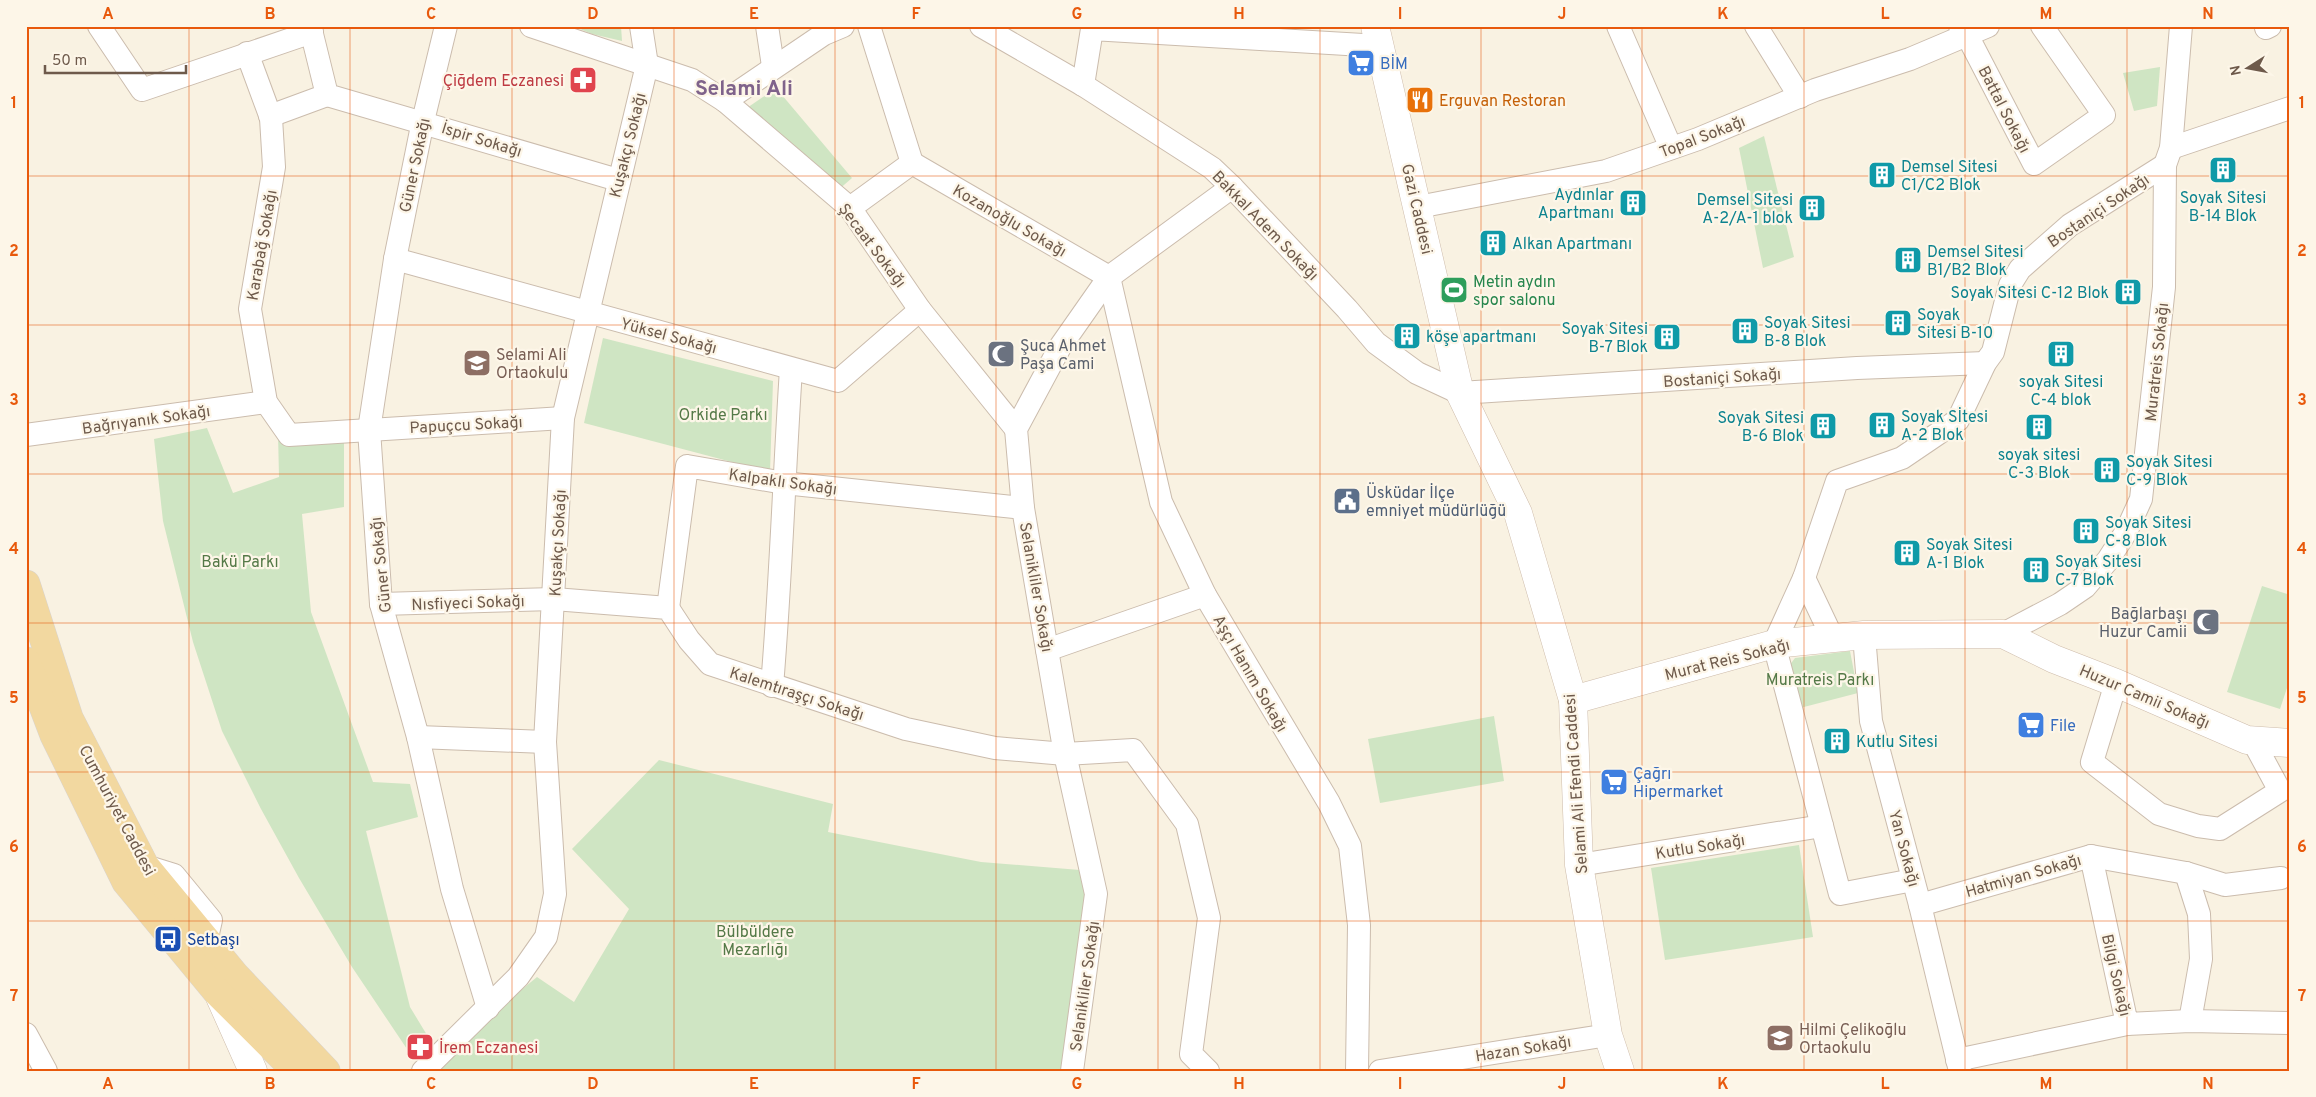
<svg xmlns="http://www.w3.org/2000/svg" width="2316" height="1097" font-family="Overpass,sans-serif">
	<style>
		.green { fill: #cfe5c3 }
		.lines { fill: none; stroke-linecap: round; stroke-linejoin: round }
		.street-casing { stroke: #cbbcad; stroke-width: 24 }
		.secondary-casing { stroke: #cebcab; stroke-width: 29 }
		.primary-casing { stroke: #d9d4d0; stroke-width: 29 }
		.street { stroke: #fff; stroke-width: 22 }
		.secondary { stroke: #fff; stroke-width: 28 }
		.primary { stroke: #f2d8a0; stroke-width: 28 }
		.grid { fill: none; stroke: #e8590c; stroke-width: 1; stroke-opacity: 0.55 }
		.labels { text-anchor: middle; stroke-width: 4.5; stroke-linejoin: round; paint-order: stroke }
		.shop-label { font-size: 16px; fill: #366cbe; stroke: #fdf6e8; text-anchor: start }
		.health-label { font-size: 16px; fill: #be3a42; stroke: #fdf6e8; text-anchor: end }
		.food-label { font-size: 16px; fill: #c56008; stroke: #fdf6e8; text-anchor: start }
		.street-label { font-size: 16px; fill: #6e5a4b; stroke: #fdf6e8 }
		.culture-label { font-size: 16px; fill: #0d838f; stroke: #fdf6e8; text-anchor: start }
		.leisure-label { font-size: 16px; fill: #27864d; stroke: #fdf6e8; text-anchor: start }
		.worship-label { font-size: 16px; fill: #5b616d; stroke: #fdf6e8; text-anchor: start }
		.education-label { font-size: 16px; fill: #785e54; stroke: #fdf6e8; text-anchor: start }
		.park-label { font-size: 16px; fill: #547947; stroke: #fdf6e8 }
		.service-label { font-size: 16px; fill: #4e5e75; stroke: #fdf6e8; text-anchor: start }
		.transit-label { font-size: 16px; fill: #164399; stroke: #fdf6e8; text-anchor: start }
		.district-label { font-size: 21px; font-weight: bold; fill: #7f638b; stroke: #fdf6e8 }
		.neatline { fill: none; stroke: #e8590c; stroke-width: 2 }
		.grid-label { font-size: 16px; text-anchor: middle; font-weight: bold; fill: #e8590c }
	</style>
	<rect width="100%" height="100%" fill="#f9f2e2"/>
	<g class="green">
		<polygon points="573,26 621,26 622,41 592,34"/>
		<polygon points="2160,67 2157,106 2134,111 2123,73"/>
		<polygon points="776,88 852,178 837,191 744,110"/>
		<polygon points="1764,136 1794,257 1763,268 1739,148"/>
		<polygon points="603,338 773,381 770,472 584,423"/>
		<polygon points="207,428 233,493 279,477 278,433 344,437 344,507 302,514 311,612 373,782 410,784 418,817 366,831 410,1007 427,1035 409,1052 352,967 299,878 261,809 222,731 193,642 163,521 154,439"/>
		<polygon points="2262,586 2290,595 2290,679 2280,709 2227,692"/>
		<polygon points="1850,651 1858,693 1800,708 1789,666 1795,658"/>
		<polygon points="1494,716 1504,781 1380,803 1368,739"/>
		<polygon points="659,760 833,804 828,832 981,862 1080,870 1085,895 1063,1071 423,1071 537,977 574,1002 629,909 572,849"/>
		<polygon points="1799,845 1813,937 1665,960 1651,868"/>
	</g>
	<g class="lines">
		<defs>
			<g id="street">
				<polyline points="99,26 142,90 312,32"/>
				<polyline points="310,26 327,95 618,180"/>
				<polyline points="446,26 423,121 395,259 369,430 381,604 418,737 452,889 488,1008"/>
				<polyline points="531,26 692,80 725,101 850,208 920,310 1016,429"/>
				<polyline points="767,26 773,66"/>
				<polyline points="869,26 912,163"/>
				<polyline points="981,26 1083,85 1212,168 1232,187 1347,309 1376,343 1417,373 1460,393 1857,368 1985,363"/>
				<polyline points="1618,26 1671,148"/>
				<polyline points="1756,26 1800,97"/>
				<polyline points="1960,26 1967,35 2034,164 2104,115 2042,26"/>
				<polyline points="2266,28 2270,26"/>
				<polyline points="247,53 271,118 274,167 250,309 266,402 289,435 563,418"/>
				<polyline points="1083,85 1092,29 1380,46"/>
				<polyline points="725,101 824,34 843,26"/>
				<polyline points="270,116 327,95"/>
				<polyline points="2171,148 2290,108"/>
				<polyline points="1418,207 1606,171 1698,139 1815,90 1910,59 1988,26"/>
				<polyline points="850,208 912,163 1109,277 1161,502 1205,595 1329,803 1350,846 1359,925 1357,1071"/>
				<polyline points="395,259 838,381 920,310"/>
				<polyline points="26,435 266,402"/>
				<polyline points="1804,578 1832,637"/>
				<polyline points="381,604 554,599 668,608 689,640 710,664 906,729 995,748 1065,754 1133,750 1187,824 1209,918 1191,1054 1208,1071"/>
				<polyline points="668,608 687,466 784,483 1023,508"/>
				<polyline points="2003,634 2060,604 2085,587 2108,560 2126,532 2141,499 2164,287 2165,165 2171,148 2181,26"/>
				<polyline points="1864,635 1871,721 1920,905 1960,1071"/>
				<polyline points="1047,650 1205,595"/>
				<polyline points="2116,683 2092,762 2159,814 2198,826 2220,829 2280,791 2253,741"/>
				<path d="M772 686C781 580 784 475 791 369"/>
				<polyline points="418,737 545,742"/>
				<polyline points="2091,856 2127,1024 2190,1021 2290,1023"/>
				<polyline points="1579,865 1822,826"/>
				<polyline points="145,866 174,875 211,920 206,942"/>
				<polyline points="2186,873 2199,914 2201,959 2190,1021"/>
				<polyline points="1913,880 1840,894 1774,644 1804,578 1837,481 1902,458 1958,420 1985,363 1993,352 2010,285 2020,269 2070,225 2165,165"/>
				<polyline points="1920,905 2091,856 2186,873 2225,885 2281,878"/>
				<polyline points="26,1034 46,1071"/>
				<polyline points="1957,1060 2127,1024"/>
				<polyline points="423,1071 518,977 546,937 555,894 545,742 563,418 647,65 641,26"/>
				<polyline points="1072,1071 1096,894 1065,754 1047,650 1023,508 1016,429 1060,347 1109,277 1232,187"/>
				<polyline points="1380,1071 1608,1035"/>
			</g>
			<g id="secondary">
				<polyline points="1375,26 1460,393 1518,513 1573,700 1579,865 1608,1035 1620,1071"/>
				<polyline points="1573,700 1774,644 1864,635 2003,634 2054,659 2116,683 2247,740 2290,743"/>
				<polyline points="220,997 253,1071"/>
			</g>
			<g id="primary">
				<polyline points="26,584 69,718 145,866 235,975 326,1071"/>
				<polyline points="26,661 54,735 126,882 217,992 296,1071"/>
			</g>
		</defs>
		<use href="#street" class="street-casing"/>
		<use href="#secondary" class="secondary-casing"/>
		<use href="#primary" class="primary-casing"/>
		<use href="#street" class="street"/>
		<use href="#secondary" class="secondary"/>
		<use href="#primary" class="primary"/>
	</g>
	<path class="grid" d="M189 26V1071M350 26V1071M512 26V1071M674 26V1071M835 26V1071M996 26V1071M1158 26V1071M1320 26V1071M1481 26V1071M1642 26V1071M1804 26V1071M1965 26V1071M2127 26V1071M26 176H2290M26 325H2290M26 474H2290M26 623H2290M26 772H2290M26 921H2290"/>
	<defs>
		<symbol id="supermarket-square" viewBox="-11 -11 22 22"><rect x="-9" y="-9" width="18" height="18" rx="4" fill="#3f7fe0" stroke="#fdf6e8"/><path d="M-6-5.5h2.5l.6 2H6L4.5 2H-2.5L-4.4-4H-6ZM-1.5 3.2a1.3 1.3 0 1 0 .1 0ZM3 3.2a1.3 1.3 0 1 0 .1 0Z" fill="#fff"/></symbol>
		<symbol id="pharmacy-square" viewBox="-11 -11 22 22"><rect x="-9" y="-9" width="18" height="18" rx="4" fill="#e0444e" stroke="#fdf6e8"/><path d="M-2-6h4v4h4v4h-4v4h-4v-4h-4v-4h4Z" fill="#fff"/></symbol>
		<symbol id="restaurant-square" viewBox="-11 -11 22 22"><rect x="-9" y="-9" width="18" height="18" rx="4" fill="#e8710a" stroke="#fdf6e8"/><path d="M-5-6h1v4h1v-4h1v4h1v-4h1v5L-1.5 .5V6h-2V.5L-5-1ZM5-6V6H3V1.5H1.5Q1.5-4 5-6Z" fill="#fff"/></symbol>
		<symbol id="building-square" viewBox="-11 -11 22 22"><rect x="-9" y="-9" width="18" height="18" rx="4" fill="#0f9aa8" stroke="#fdf6e8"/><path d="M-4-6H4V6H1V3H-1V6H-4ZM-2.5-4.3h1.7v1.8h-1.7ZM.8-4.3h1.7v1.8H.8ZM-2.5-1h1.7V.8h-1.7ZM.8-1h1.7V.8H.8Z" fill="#fff"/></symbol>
		<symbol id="stadium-square" viewBox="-11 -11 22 22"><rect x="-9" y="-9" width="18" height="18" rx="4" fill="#2e9e5b" stroke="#fdf6e8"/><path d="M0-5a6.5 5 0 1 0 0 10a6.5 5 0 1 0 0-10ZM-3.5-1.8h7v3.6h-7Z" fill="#fff"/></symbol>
		<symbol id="mosque-square" viewBox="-11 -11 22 22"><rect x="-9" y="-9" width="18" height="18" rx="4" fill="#6b7280" stroke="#fdf6e8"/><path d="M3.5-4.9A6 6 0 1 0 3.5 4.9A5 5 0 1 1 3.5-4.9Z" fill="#fff"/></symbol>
		<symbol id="school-square" viewBox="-11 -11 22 22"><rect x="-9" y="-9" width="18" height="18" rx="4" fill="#8d6e63" stroke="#fdf6e8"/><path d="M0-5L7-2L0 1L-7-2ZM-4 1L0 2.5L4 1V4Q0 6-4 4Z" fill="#fff"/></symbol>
		<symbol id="civic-square" viewBox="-11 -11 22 22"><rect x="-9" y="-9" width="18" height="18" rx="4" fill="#5c6f8a" stroke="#fdf6e8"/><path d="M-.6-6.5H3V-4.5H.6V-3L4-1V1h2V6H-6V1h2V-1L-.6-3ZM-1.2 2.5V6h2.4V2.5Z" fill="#fff"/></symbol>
		<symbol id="bus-square" viewBox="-11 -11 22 22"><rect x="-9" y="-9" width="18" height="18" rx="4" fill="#1a4fb4" stroke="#fdf6e8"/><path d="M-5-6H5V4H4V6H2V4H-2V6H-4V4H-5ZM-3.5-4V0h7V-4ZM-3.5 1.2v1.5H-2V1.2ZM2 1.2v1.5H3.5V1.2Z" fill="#fff"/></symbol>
	</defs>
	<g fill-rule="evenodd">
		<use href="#supermarket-square" x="1345" y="47" width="32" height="32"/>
		<use href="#pharmacy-square" x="567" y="64" width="32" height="32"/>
		<use href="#restaurant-square" x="1404" y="84" width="32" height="32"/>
		<use href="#building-square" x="2207" y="154" width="32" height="32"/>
		<use href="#building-square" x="1866" y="159" width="32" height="32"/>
		<use href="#building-square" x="1617" y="187" width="32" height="32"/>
		<use href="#building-square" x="1796" y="192" width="32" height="32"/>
		<use href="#building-square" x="1477" y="227" width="32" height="32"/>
		<use href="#building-square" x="1892" y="244" width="32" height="32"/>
		<use href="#stadium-square" x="1438" y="274" width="32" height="32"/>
		<use href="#building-square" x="2112" y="276" width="32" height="32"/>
		<use href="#building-square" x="1882" y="307" width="32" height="32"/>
		<use href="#building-square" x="1729" y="315" width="32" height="32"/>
		<use href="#building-square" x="1391" y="320" width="32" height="32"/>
		<use href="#building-square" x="1651" y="321" width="32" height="32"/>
		<use href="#mosque-square" x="985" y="338" width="32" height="32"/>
		<use href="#building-square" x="2045" y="338" width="32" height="32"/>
		<use href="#school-square" x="461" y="347" width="32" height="32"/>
		<use href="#building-square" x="1866" y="409" width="32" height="32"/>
		<use href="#building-square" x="1807" y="410" width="32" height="32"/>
		<use href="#building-square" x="2023" y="411" width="32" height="32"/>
		<use href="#building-square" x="2091" y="454" width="32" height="32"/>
		<use href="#civic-square" x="1331" y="485" width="32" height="32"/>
		<use href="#building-square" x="2070" y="515" width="32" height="32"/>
		<use href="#building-square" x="1891" y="537" width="32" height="32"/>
		<use href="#building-square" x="2020" y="554" width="32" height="32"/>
		<use href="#mosque-square" x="2190" y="606" width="32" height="32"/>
		<use href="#supermarket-square" x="2015" y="709" width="32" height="32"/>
		<use href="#building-square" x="1821" y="725" width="32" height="32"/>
		<use href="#supermarket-square" x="1598" y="766" width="32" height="32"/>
		<use href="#bus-square" x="152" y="923" width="32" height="32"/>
		<use href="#school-square" x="1764" y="1022" width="32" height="32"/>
		<use href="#pharmacy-square" x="404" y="1031" width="32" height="32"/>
	</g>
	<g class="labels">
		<g class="shop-label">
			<text x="1380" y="69">BİM</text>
			<text x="2050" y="731">File</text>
			<text x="1633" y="779">Çağrı<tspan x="1633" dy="18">Hipermarket</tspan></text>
		</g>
		<g class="health-label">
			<text x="564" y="86">Çiğdem Eczanesi</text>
			<text x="439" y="1053" text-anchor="start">İrem Eczanesi</text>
		</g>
		<g class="food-label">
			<text x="1439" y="106">Erguvan Restoran</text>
		</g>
		<g class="street-label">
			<text transform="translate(2005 109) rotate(63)" y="6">Battal Sokağı</text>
			<text transform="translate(1702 136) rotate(-21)" y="6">Topal Sokağı</text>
			<text transform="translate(482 139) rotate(17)" y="6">İspir Sokağı</text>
			<text transform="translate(627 145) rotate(-76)" y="6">Kuşakçı Sokağı</text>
			<text transform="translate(414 165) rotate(-78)" y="6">Güner Sokağı</text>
			<text transform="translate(1418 209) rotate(77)" y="6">Gazi Caddesi</text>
			<text transform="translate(2098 210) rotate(-34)" y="6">Bostaniçi Sokağı</text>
			<text transform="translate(1010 220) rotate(30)" y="6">Kozanoğlu Sokağı</text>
			<text transform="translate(1266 225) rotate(46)" y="6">Bakkal Adem Sokağı</text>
			<text transform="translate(261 245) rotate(-80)" y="6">Karabağ Sokağı</text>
			<text transform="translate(873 245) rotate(53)" y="6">Şecaat Sokağı</text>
			<text transform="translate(669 335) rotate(15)" y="6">Yüksel Sokağı</text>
			<text transform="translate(2156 362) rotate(-84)" y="6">Muratreis Sokağı</text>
			<text transform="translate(1722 377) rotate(-4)" y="6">Bostaniçi Sokağı</text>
			<text transform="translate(146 419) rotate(-8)" y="6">Bağrıyanık Sokağı</text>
			<text transform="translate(466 424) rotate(-3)" y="6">Papuçcu Sokağı</text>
			<text transform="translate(783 481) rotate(8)" y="6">Kalpaklı Sokağı</text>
			<text transform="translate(557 543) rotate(-87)" y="6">Kuşakçı Sokağı</text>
			<text transform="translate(380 565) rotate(-96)" y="6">Güner Sokağı</text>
			<text transform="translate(1037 587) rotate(80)" y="6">Selanikliler Sokağı</text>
			<text transform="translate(468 602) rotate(-2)" y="6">Nısfiyeci Sokağı</text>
			<text transform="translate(1727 659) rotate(-14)" y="6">Murat Reis Sokağı</text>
			<text transform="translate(1251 673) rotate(60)" y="6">Aşçı Hanım Sokağı</text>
			<text transform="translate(797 693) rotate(18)" y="6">Kalemtıraşçı Sokağı</text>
			<text transform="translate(2145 696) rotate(23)" y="6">Huzur Camii Sokağı</text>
			<text transform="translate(1575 784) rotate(-94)" y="6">Selami Ali Efendi Caddesi</text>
			<text transform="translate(118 810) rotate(62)" y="6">Cumhuriyet Caddesi</text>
			<text transform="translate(1700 846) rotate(-9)" y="6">Kutlu Sokağı</text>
			<text transform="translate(1905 848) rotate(75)" y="6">Yan Sokağı</text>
			<text transform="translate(2023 875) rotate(-16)" y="6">Hatmiyan Sokağı</text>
			<text transform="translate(2117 975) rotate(77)" y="6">Bilgi Sokağı</text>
			<text transform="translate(1084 986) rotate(-82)" y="6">Selanikliler Sokağı</text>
			<text transform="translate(1523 1048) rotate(-9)" y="6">Hazan Sokağı</text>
		</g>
		<g class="culture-label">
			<text x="1901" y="172">Demsel Sitesi<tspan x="1901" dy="18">C1/C2 Blok</tspan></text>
			<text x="1614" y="200" text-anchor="end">Aydınlar<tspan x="1614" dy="18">Apartmanı</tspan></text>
			<text x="2223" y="203" text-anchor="middle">Soyak Sitesi<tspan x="2223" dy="18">B-14 Blok</tspan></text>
			<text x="1793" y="205" text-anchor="end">Demsel Sitesi<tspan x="1793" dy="18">A-2/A-1 blok</tspan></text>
			<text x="1512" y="249">Alkan Apartmanı</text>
			<text x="1927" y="257">Demsel Sitesi<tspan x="1927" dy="18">B1/B2 Blok</tspan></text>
			<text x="2109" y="298" text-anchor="end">Soyak Sitesi C-12 Blok</text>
			<text x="1917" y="320">Soyak<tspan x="1917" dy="18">Sitesi B-10</tspan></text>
			<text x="1764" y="328">Soyak Sitesi<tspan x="1764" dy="18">B-8 Blok</tspan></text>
			<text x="1648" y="334" text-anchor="end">Soyak Sitesi<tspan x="1648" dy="18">B-7 Blok</tspan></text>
			<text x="1426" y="342">köşe apartmanı</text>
			<text x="2061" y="387" text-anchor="middle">soyak Sitesi<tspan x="2061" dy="18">C-4 blok</tspan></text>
			<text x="1901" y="422">Soyak Sİtesi<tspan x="1901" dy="18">A-2 Blok</tspan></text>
			<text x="1804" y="423" text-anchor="end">Soyak Sitesi<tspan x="1804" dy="18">B-6 Blok</tspan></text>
			<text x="2039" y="460" text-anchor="middle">soyak sitesi<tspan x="2039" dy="18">C-3 Blok</tspan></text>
			<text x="2126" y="467">Soyak Sitesi<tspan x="2126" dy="18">C-9 Blok</tspan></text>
			<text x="2105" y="528">Soyak Sitesi<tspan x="2105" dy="18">C-8 Blok</tspan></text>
			<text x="1926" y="550">Soyak Sitesi<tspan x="1926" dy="18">A-1 Blok</tspan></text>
			<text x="2055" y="567">Soyak Sitesi<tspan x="2055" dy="18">C-7 Blok</tspan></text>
			<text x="1856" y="747">Kutlu Sitesi</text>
		</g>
		<g class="leisure-label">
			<text x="1473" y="287">Metin aydın<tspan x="1473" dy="18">spor salonu</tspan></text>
		</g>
		<g class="worship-label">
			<text x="1020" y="351">Şuca Ahmet<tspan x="1020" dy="18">Paşa Cami</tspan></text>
			<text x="2187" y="619" text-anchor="end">Bağlarbaşı<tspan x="2187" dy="18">Huzur Camii</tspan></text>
		</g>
		<g class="education-label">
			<text x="496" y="360">Selami Ali<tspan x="496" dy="18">Ortaokulu</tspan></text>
			<text x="1799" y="1035">Hilmi Çelikoğlu<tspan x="1799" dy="18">Ortaokulu</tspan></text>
		</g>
		<g class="park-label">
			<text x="723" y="420">Orkide Parkı</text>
			<text x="240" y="567">Bakü Parkı</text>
			<text x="1820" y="685">Muratreis Parkı</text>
			<text x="755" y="937">Bülbüldere<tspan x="755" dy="18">Mezarlığı</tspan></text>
		</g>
		<g class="service-label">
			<text x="1366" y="498">Üsküdar İlçe<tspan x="1366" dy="18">emniyet müdürlüğü</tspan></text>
		</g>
		<g class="transit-label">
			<text x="187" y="945">Setbaşı</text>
		</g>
		<g class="district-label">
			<text x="744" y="95">Selami Ali</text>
		</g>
	</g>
	<rect width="2316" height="1097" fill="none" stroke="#fdf6e8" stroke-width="55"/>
	<g transform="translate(2248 68) rotate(259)" stroke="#fdf6e8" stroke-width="4" paint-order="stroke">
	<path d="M0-4L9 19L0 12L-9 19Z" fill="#6e5a4b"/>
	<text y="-8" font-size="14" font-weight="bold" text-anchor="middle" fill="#6e5a4b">N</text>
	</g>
	<path d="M45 65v8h141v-8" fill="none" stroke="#6e5a4b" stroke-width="2.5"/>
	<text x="52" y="65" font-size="15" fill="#6e5a4b" stroke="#fdf6e8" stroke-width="4" paint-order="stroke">50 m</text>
	<rect x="28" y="28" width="2260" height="1042" class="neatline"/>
	<g class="grid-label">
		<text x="108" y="19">A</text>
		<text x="270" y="19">B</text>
		<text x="431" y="19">C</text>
		<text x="593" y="19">D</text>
		<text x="754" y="19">E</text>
		<text x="916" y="19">F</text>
		<text x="1077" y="19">G</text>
		<text x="1239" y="19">H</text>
		<text x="1400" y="19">I</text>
		<text x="1562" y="19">J</text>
		<text x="1723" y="19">K</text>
		<text x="1885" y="19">L</text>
		<text x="2046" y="19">M</text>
		<text x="2208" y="19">N</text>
		<text x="14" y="108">1</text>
		<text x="2302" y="108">1</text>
		<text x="14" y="256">2</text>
		<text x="2302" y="256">2</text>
		<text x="14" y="405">3</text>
		<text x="2302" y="405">3</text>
		<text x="14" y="554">4</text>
		<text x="2302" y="554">4</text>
		<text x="14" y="703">5</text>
		<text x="2302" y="703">5</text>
		<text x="14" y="852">6</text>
		<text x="2302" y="852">6</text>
		<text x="14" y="1001">7</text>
		<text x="2302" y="1001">7</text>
		<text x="108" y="1089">A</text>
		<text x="270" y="1089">B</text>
		<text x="431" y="1089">C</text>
		<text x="593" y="1089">D</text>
		<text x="754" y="1089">E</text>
		<text x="916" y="1089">F</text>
		<text x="1077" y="1089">G</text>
		<text x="1239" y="1089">H</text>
		<text x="1400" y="1089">I</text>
		<text x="1562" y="1089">J</text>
		<text x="1723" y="1089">K</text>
		<text x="1885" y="1089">L</text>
		<text x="2046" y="1089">M</text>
		<text x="2208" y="1089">N</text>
	</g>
</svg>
